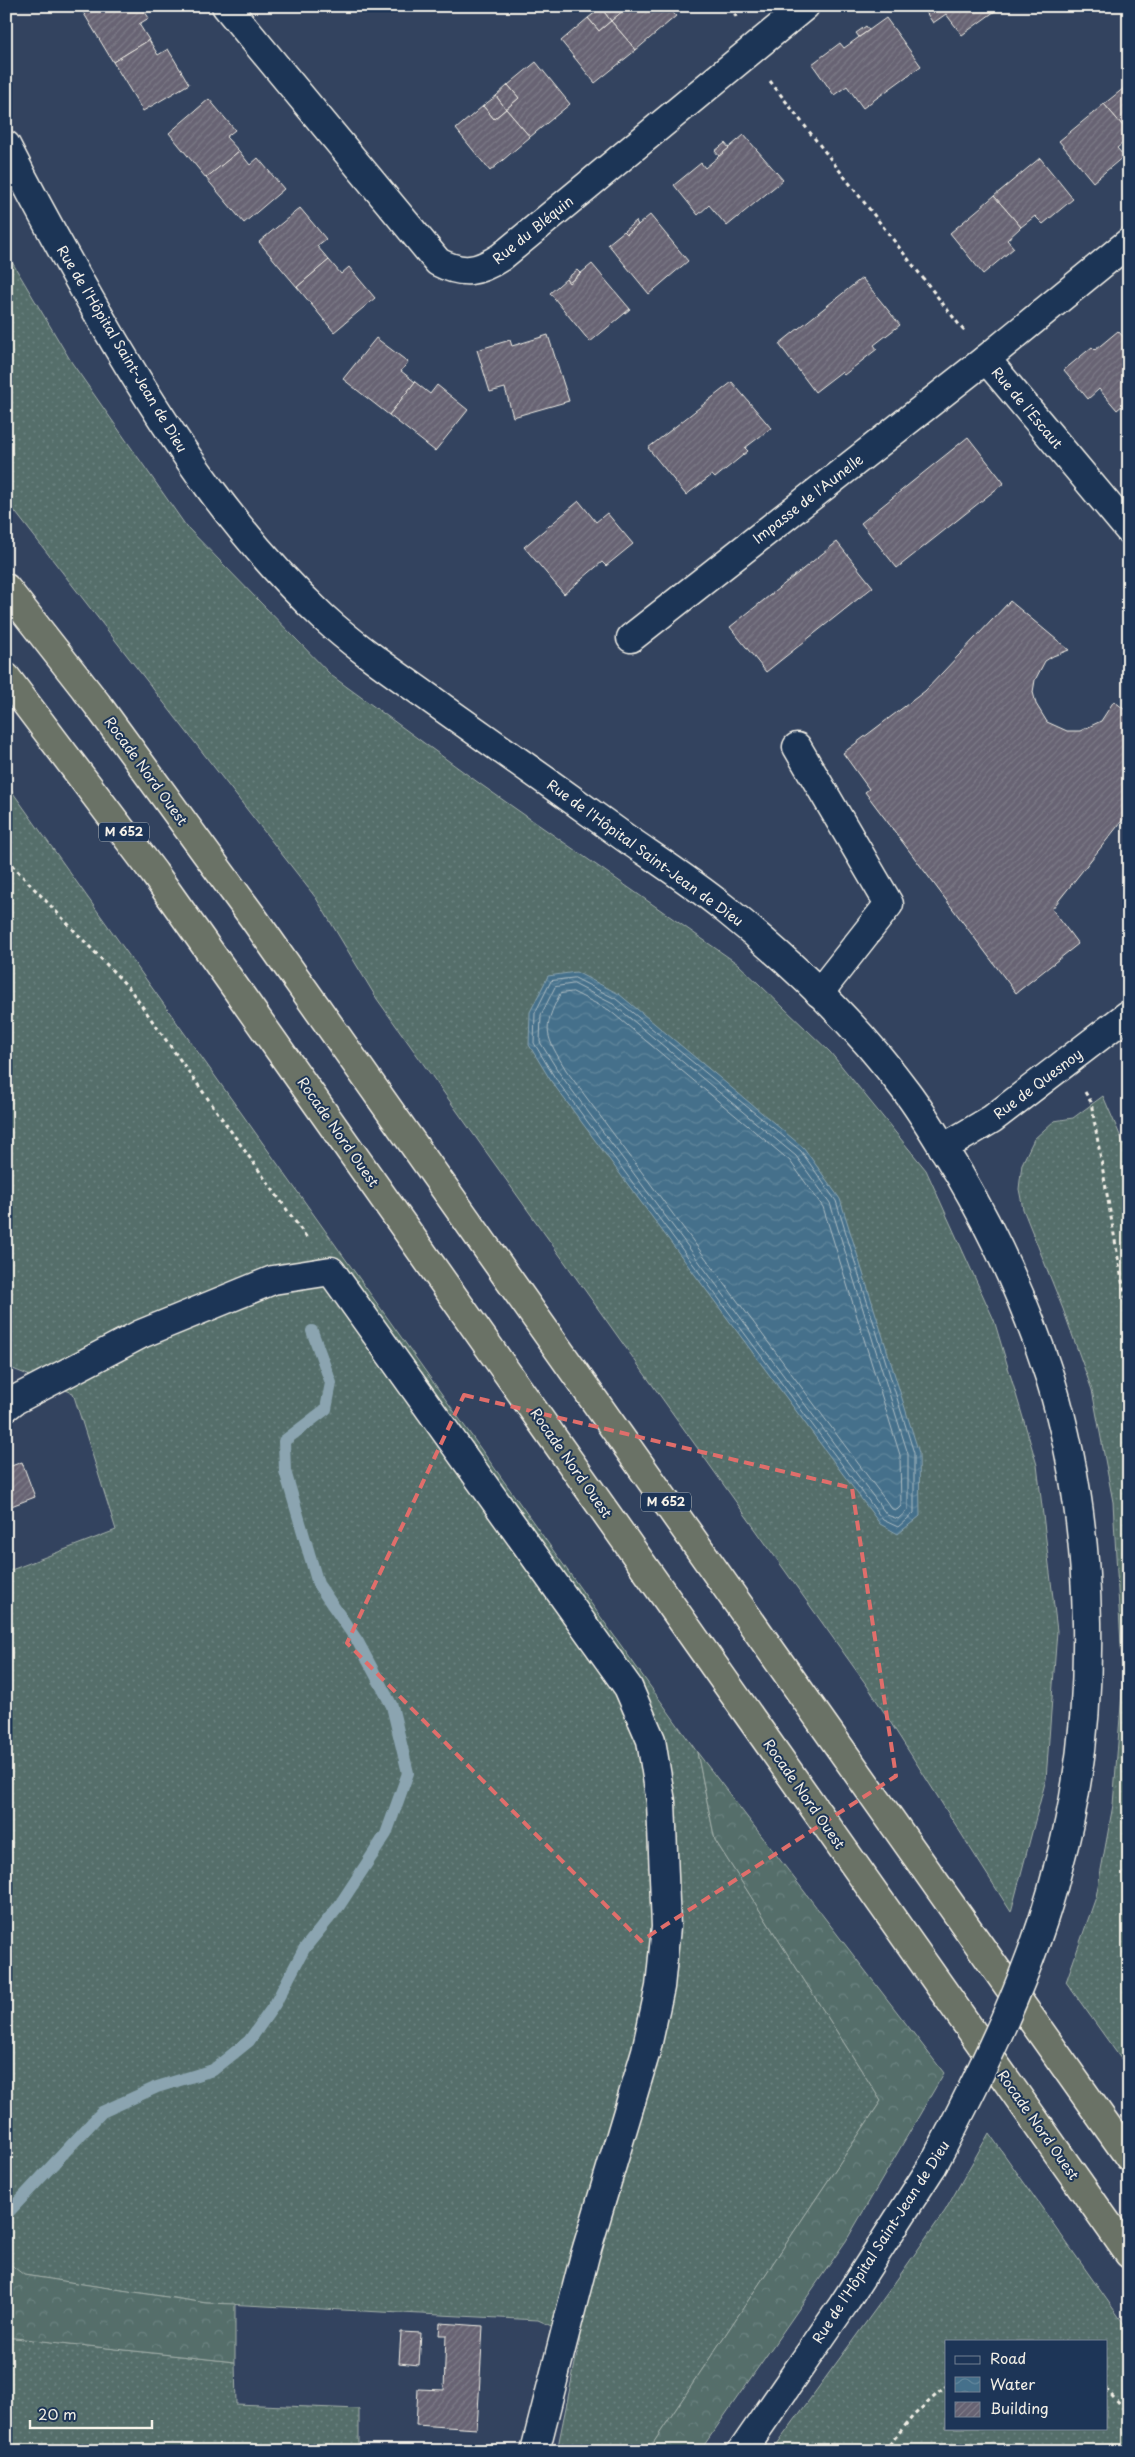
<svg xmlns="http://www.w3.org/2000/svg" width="1135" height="2457" font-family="'Playpen Sans',sans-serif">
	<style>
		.grass { fill: url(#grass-dots); stroke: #a4b0aa; fill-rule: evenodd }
		.forest { fill: url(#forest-crowns); stroke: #a4b0aa }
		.water { fill: url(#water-waves); stroke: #8ba4b0 }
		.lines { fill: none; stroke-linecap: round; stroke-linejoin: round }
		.shore { stroke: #aebdc3; stroke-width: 1 }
		.stream { stroke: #8ba4b0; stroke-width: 12 }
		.building { fill: url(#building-hatch); stroke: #f4f1e8 }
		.minor-casing { stroke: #f4f1e8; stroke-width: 31 }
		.highway-casing { stroke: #f4f1e8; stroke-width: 31 }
		.path { stroke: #f4f1e8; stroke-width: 3; stroke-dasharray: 4 4; stroke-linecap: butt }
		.minor { stroke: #1d3557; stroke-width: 28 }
		.highway { stroke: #6a7266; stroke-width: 28 }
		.minor-bridge-casing { stroke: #f4f1e8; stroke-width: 31; stroke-linecap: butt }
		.minor-bridge { stroke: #1d3557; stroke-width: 28 }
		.marked { fill: none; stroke: #e06e6b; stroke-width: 4; stroke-dasharray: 10 6; stroke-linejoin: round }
		.labels { text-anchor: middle; stroke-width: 4; stroke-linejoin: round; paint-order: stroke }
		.shield { fill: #1d3557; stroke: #b4b9bc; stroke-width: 1 }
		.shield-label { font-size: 12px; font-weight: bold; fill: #f4f1e8 }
		.street-label { font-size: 14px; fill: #f4f1e8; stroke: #1d3557 }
	</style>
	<defs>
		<pattern id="grass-dots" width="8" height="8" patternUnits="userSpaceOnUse" patternTransform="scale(1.25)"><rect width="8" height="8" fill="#546e6b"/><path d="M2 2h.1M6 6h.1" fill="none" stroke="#6d8380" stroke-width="1.8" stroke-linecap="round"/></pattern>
		<pattern id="forest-crowns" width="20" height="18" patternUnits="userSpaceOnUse" patternTransform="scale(1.25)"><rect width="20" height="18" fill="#546e6b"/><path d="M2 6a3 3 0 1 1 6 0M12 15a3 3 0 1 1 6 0" fill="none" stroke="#6d8380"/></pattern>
		<pattern id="water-waves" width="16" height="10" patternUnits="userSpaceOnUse" patternTransform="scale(1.25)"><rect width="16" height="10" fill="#45708b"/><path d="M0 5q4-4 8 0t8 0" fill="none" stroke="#60859b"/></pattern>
		<pattern id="building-hatch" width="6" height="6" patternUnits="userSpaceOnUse" patternTransform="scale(1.25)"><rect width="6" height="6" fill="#676373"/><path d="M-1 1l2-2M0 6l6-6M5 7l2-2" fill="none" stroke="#7d7a87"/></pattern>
	</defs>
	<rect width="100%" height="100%" fill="#33435f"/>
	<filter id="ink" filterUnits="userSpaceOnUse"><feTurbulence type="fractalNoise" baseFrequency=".02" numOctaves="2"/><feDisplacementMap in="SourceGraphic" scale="10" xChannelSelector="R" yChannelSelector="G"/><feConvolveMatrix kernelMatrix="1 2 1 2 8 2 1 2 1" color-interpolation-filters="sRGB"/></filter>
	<g filter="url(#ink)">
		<g class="grass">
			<polygon points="6,252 72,363 186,526 332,676 483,786 738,964 830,1052 926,1170 994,1320 1037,1465 1057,1631 1046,1779 1011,1912 868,1687 377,999 316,898 6,500"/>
			<polygon points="6,783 697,1752 715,1840 881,2101 648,2451 557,2451 580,2339 538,2320 206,2303 23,2275 6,2261 6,1572 116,1530 73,1393 8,1367 6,1364"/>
			<polygon points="1103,1096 1129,1156 1129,2070 1066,1982 1096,1897 1113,1805 1123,1680 1113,1502 1092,1390 1063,1309 1023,1209 1019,1189 1022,1164 1034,1139 1054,1121 1073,1118"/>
			<path d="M989 2133 1129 2331V2451H772L886 2295 945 2211ZM946 2341H1106V2428H946Z"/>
			<polygon points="6,2337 235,2362 236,2404 359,2409 359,2451 6,2451"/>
		</g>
		<g class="forest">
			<polygon points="697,1752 944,2073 846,2241 700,2451 648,2451 881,2101 715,1840"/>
			<polygon points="6,2261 24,2275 206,2303 235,2304 235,2362 6,2337"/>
		</g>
		<polygon class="water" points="576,972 619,994 804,1148 840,1199 919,1453 920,1516 898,1534 880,1524 551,1081 529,1045 530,1012 548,976"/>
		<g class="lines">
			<g class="shore">
				<polygon points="575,978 616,999 801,1151 836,1201 914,1453 914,1513 898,1527 883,1520 555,1078 534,1043 535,1013 551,981"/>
				<polygon points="574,984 613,1004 796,1156 830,1203 908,1454 908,1510 898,1519 887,1515 560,1074 540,1042 541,1015 555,987"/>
				<path d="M573 992 609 1010 790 1161 823 1207 900 1455 901 1506 897 1510 892 1509 566 1070C546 1036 541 1031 560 994Z"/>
			</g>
			<polyline class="stream" points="6,2215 102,2112 157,2087 213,2070 249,2041 275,2004 304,1949 339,1906 386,1834 408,1773 392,1706 358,1642 318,1584 285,1471 284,1441 326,1409 331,1383 312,1331"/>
		</g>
		<g class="building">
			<polygon points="92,6 141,6 149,18 139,24 149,40 113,62 83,12"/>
			<polygon points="603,6 621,6 624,10 611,21 601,8"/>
			<polygon points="621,6 667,6 676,16 636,50 611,21 624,10"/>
			<polygon points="922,6 1002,6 962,35 946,14 933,23"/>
			<polygon points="601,8 611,21 599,31 588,18"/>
			<polygon points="588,18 599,31 611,21 636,50 595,83 561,41"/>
			<polygon points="886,18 921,66 863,108 847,86 834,95 812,64 840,43 844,48"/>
			<polygon points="866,26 869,30 859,37 856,33"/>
			<polygon points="149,40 158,55 168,49 189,84 143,111 113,62"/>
			<polygon points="536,62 570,104 530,137 506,109 519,98 508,85"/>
			<polygon points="1129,84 1129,133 1104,104"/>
			<polygon points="508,85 519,98 506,109 496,96"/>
			<polygon points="496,96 506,109 494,119 483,106"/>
			<polygon points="209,99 235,130 226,137 239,151 206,178 169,133"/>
			<polygon points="1104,104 1129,133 1129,138 1117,148 1124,156 1093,182 1059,141"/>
			<polygon points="483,106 494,119 506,109 530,137 490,171 456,129"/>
			<polygon points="744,135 783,180 727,226 709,205 698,215 674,185 701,163 705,168"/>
			<polygon points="725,143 729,148 719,156 715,151"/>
			<polygon points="239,151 250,165 258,158 284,189 244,223 206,178"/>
			<polygon points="1040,158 1073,199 1043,224 1035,216 1021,227 994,196"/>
			<polygon points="994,196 1021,227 1007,240 1014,248 983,274 950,233"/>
			<polygon points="300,208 326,239 317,246 329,260 297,287 259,242"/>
			<polygon points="650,215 688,261 649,294 608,244 624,231 627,234"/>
			<polygon points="636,221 638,225 627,234 624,231"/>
			<polygon points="329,260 341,274 349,267 375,298 334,332 297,287"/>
			<polygon points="592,264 630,309 590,342 550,293 566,279 569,283"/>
			<polygon points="577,270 580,273 569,283 566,279"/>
			<polygon points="862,278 900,325 874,345 877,349 844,375 841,372 815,392 779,344"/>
			<polygon points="1118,331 1129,343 1129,400 1117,410 1099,389 1088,399 1064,370 1092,347 1095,350"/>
			<polygon points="548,335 569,401 513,417 505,388 490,392 477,350 510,340 512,346"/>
			<polygon points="376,338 408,362 401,371 415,382 389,415 343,379"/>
			<polygon points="415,382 430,394 437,385 468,410 435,451 389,415"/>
			<polygon points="732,382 771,428 745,448 748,451 715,478 712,475 686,495 648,448"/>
			<polygon points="968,437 1004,483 897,568 861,523"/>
			<polygon points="579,501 596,522 607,513 633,544 606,566 602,562 564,594 524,547"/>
			<polygon points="837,542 873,587 766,672 730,627"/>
			<polygon points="1010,601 1069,650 1053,656 1045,661 1035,680 1033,692 1036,704 1047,722 1067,731 1080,731 1101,721 1114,701 1129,713 1129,812 1052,909 1078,944 1016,993 865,792 869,789 843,753 925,691"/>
			<polygon points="22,1462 35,1497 6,1508 6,1468"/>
			<polygon points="440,2323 483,2326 477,2429 416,2425 418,2389 444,2390 446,2335 439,2335"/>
			<polygon points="401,2332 421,2333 419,2365 399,2363"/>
		</g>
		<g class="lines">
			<defs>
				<g id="minor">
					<path d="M226 6 438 262C463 275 478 272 501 257L805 6"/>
					<path d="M6 145C40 212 77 278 115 343 174 442 238 538 323 617 360 651 402 678 443 708 504 751 566 795 627 839 659 861 693 883 724 908 791 962 854 1021 906 1091 925 1116 941 1145 958 1172 996 1237 1027 1306 1050 1378 1096 1528 1100 1717 1058 1868"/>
					<polyline points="1129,242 986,359 1129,530"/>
					<polyline points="631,638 986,359"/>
					<polyline points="797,747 889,904 819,993"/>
					<polyline points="943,1148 992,1119 1129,1014"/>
					<polyline points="6,1407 15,1400 141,1334 273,1280 331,1271 628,1687 651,1740 661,1802 666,1927 660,1987 646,2051 585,2255 535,2451"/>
					<polyline points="742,2451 843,2305 933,2165"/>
				</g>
				<g id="highway">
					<polyline points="6,588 97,704 252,916 1129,2157"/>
					<polyline points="6,677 154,873 237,990 1129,2254"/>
				</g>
			</defs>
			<use href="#minor" class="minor-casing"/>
			<use href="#highway" class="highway-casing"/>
			<g class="path">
				<polyline points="732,6 736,17"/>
				<polyline points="770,81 964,331"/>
				<polyline points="6,859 129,988 307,1238"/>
				<polyline points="1085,1092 1091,1102 1129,1321"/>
				<polyline points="1106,2389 1129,2415"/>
				<polyline points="884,2451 913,2416 946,2386"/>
			</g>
			<use href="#minor" class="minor"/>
			<use href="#highway" class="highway"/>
			<defs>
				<path id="minor-bridge" d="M933 2165C981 2075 1034 1967 1058 1868"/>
			</defs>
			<use href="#minor-bridge" class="minor-bridge-casing"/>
			<use href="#minor-bridge" class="minor-bridge"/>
		</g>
	</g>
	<path class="marked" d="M464 1395 852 1488 896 1776 641 1941 347 1643Z"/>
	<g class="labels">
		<g class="shield">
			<rect x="99" y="822.5" width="50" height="19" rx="4"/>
			<rect x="641" y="1492.5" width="50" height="19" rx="4"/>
		</g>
		<g class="shield-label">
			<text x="124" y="836">M 652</text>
			<text x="666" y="1506">M 652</text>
		</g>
		<g class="street-label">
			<text transform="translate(533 230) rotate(-39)" y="5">Rue du Bléquin</text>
			<text transform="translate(122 349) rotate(59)" y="5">Rue de l'Hôpital Saint-Jean de Dieu</text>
			<text transform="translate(1027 408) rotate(50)" y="5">Rue de l'Escaut</text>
			<text transform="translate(808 499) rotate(-38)" y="5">Impasse de l'Aunelle</text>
			<text transform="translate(146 771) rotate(54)" y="5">Rocade Nord Ouest</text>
			<text transform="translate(645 853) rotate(36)" y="5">Rue de l'Hôpital Saint-Jean de Dieu</text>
			<text transform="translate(1038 1084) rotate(-37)" y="5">Rue de Quesnoy</text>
			<text transform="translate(338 1132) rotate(55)" y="5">Rocade Nord Ouest</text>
			<text transform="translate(571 1463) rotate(55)" y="5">Rocade Nord Ouest</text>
			<text transform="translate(804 1794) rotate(55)" y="5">Rocade Nord Ouest</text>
			<text transform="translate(1038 2125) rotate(55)" y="5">Rocade Nord Ouest</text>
			<text transform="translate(881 2242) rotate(-57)" y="5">Rue de l'Hôpital Saint-Jean de Dieu</text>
		</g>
	</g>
	<rect width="1135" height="2457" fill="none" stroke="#1d3557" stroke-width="25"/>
	<rect x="12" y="12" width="1110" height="2432" fill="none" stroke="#f4f1e8" stroke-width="2" filter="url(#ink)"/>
	<rect x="945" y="2340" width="162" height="90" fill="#1d3557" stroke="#738091"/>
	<rect x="955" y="2356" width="25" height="8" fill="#1d3557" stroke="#738091"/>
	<text x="990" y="2364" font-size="15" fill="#f4f1e8">Road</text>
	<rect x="955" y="2377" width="25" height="15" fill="url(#water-waves)" stroke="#738091"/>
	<text x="990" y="2390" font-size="15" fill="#f4f1e8">Water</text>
	<rect x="955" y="2402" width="25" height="15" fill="url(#building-hatch)" stroke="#738091"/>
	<text x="990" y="2414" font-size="15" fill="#f4f1e8">Building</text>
	<path d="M30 2420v8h122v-8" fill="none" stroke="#f4f1e8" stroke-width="2.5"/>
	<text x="38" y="2420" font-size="15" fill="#f4f1e8" stroke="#1d3557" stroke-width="4" paint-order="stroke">20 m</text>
</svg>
